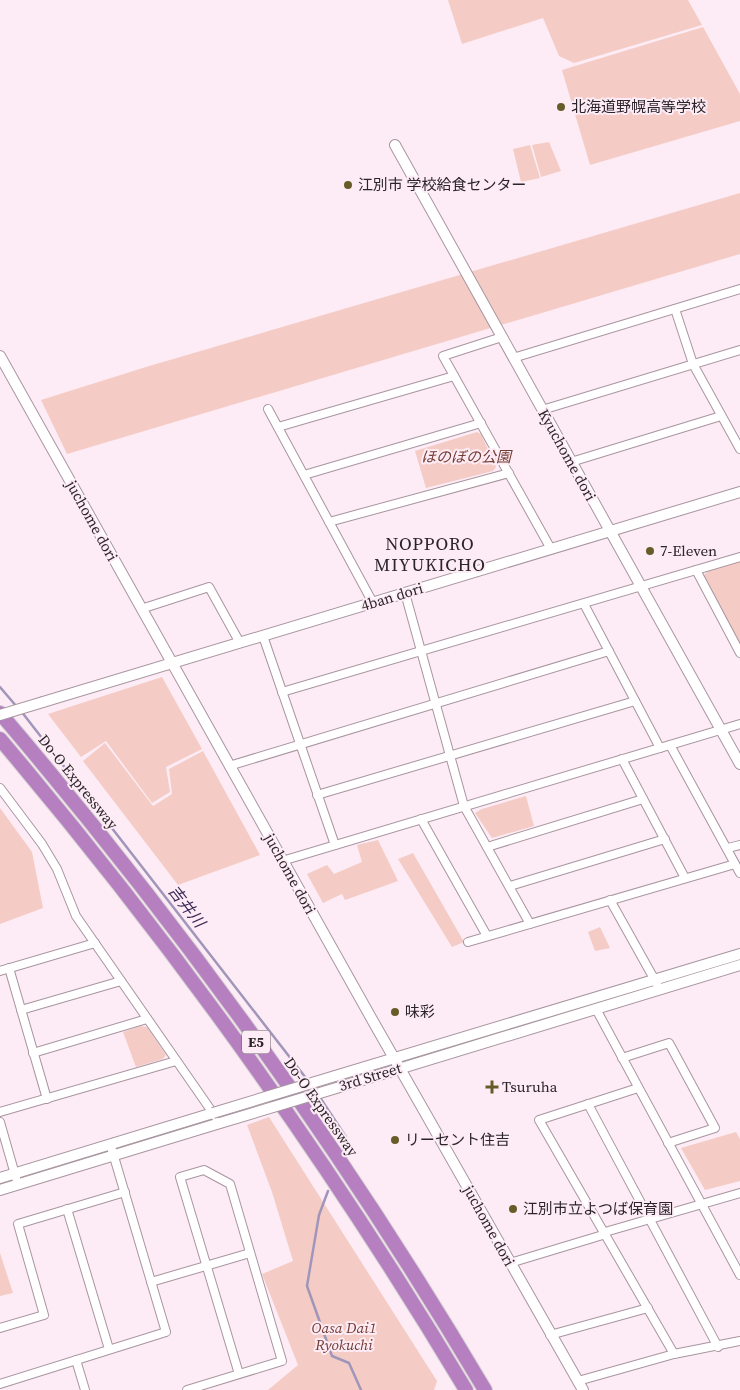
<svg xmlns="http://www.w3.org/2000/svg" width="740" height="1390" font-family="'Source Serif 4','Noto Sans JP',serif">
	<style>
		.green { fill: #f4ccc5 }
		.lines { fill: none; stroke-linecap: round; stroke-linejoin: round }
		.stream { stroke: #a096b9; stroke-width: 2.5 }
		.minor-casing { stroke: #a895a0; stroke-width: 10 }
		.tertiary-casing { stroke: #a895a0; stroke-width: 12 }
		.motorway-casing { stroke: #d5d3d4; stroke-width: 16 }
		.minor { stroke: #fff; stroke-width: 8 }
		.tertiary { stroke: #fff; stroke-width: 10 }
		.motorway { stroke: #b680c0; stroke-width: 14 }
		.tertiary-bridge-casing { stroke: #a895a0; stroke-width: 12; stroke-linecap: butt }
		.tertiary-bridge { stroke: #fff; stroke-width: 10 }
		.poi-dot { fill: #675c29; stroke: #fdecf5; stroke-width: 2 }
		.labels { text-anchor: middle; stroke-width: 4; stroke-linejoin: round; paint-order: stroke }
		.shield { fill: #fdecf5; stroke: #6a6066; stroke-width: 1 }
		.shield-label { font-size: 14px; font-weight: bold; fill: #2b2428 }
		.poi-label { font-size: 15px; fill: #2b2428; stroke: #fdecf5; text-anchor: start }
		.street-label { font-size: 15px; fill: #2b2428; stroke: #fdecf5 }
		.park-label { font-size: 15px; font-style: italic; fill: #733a32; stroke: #fdecf5 }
		.water-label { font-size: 16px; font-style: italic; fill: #382856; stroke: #fdecf5 }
		.quarter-label { font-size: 18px; letter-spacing: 1px; fill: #2b2428; stroke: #fdecf5 }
	</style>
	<rect width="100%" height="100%" fill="#fdecf5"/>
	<g class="green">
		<polygon points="448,0 688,0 702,25 574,63 559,56 543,18 462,44"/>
		<polygon points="703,27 740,94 740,121 590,165 562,70"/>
		<polygon points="549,142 561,171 541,177 532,145"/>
		<polygon points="530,145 540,178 521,182 513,149"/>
		<polygon points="740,193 740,254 67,454 41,400 146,367"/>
		<polygon points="477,432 481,434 496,467 493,471 426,488 415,451"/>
		<polygon points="740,561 740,643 703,576 709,570"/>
		<polygon points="162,677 202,749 166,767 170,792 152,803 106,741 81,757 48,714"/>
		<polygon points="105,743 153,806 172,794 169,769 203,751 260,855 178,885 83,761"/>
		<polygon points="526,796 534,826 492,838 475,813 482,809"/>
		<polygon points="0,808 32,852 43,908 0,924"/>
		<polygon points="378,840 398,881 345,900 342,894 323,903 307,874 327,865 334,874 362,862 357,845"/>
		<polygon points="413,853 464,942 452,947 398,859"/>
		<polygon points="600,927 610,948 595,951 588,932"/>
		<polygon points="141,1026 147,1027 166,1055 163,1059 136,1067 123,1032"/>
		<polygon points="269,1117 437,1381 434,1390 268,1390 298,1365 262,1274 293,1261 272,1192 247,1125"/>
		<polygon points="736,1132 740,1139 740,1181 705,1190 681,1148"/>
		<polygon points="0,1253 13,1293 0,1296"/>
	</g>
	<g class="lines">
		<g class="stream">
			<polyline points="0,687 17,707"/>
			<polyline points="21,711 309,1082"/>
			<polyline points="319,1096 346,1137 342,1152"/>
			<polyline points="328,1191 319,1215 307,1286 332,1356 349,1363 361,1390"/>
		</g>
		<defs>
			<g id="minor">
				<polyline points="675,309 693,364 740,449"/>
				<polyline points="502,337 443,356 551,549"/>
				<polyline points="513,358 740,289"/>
				<polyline points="268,409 373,603"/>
				<polyline points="542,410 740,350"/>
				<polyline points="278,427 454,376"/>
				<polyline points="571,462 721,416"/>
				<polyline points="304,475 481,423"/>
				<polyline points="329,522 509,473"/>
				<polyline points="696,570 740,653"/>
				<polyline points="405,593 464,806 530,924"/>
				<polyline points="584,604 660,748"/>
				<polyline points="141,609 209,587 240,643"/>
				<polyline points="263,636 335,845"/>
				<polyline points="282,692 740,557"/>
				<polyline points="670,745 740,873"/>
				<polyline points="622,759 685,878"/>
				<polyline points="229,766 609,651"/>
				<polyline points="0,788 42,844 57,869 76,916 215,1116"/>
				<polyline points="317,795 635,701"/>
				<polyline points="421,819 487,936"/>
				<polyline points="487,847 643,799"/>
				<polyline points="728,848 740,845"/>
				<polyline points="282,861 740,724"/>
				<polyline points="510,886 665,839"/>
				<polyline points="610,900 657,984"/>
				<polyline points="468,942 735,864"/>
				<polyline points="9,968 47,1099"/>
				<polyline points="0,971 95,943"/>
				<polyline points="596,1009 740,1275"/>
				<polyline points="21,1010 121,981"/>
				<polyline points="33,1053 147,1019"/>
				<polyline points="622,1058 669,1043 715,1128 668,1143"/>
				<polyline points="638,1088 539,1120 674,1354"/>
				<polyline points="588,1104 718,1347"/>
				<polyline points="0,1112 176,1061"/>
				<polyline points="0,1122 16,1178"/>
				<polyline points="67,1209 109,1349"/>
				<polyline points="605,1232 740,1193"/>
				<polyline points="510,1263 606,1234"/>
				<polyline points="151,1282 250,1253"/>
				<polyline points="0,1328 44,1315 18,1224 125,1192"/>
				<polyline points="550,1335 648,1308"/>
				<polyline points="76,1360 85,1390"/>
				<polyline points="578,1381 674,1354 740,1341"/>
				<polyline points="0,1384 166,1332 112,1150"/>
				<polyline points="187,1390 282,1361 230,1184 204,1170 180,1177 239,1374"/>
			</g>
			<g id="tertiary">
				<polyline points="395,145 740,764"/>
				<polyline points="0,356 374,1023 583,1390"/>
				<polyline points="43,702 740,492"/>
				<polyline points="335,1076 740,954"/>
				<polyline points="343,1086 740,965"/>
				<polyline points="0,1178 213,1113"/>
				<polyline points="0,1190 220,1123"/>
			</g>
			<g id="motorway">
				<path d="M0 713C180 924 344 1152 485 1390"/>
				<path d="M0 739C173 943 329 1161 466 1390"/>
			</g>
		</defs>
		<use href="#minor" class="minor-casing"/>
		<use href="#tertiary" class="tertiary-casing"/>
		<use href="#motorway" class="motorway-casing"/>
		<use href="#minor" class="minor"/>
		<use href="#tertiary" class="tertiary"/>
		<use href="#motorway" class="motorway"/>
		<defs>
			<g id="tertiary-bridge">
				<polyline points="0,715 43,702"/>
				<polyline points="213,1113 335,1076"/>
				<polyline points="220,1123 343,1086"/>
			</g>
		</defs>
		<use href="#tertiary-bridge" class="tertiary-bridge-casing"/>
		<use href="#tertiary-bridge" class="tertiary-bridge"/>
	</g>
	<g class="poi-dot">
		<circle cx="561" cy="107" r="5"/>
		<circle cx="348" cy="185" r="5"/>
		<circle cx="650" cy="551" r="5"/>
		<circle cx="395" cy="1012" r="5"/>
		<path d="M489.5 1079.5h5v5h5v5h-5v5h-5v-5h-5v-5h5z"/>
		<circle cx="395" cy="1140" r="5"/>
		<circle cx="513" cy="1209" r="5"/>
	</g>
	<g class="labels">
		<rect class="shield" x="242" y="1030.5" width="28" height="23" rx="4"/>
		<g class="shield-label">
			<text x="256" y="1047">E5</text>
		</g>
		<g class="poi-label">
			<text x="571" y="112">北海道野幌高等学校</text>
			<text x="358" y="190">江別市 学校給食センター</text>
			<text x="660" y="556">7-Eleven</text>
			<text x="405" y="1017">味彩</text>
			<text x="502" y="1092">Tsuruha</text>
			<text x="405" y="1145">リーセント住吉</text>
			<text x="523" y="1214">江別市立よつば保育園</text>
		</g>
		<g class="street-label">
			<text transform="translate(567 455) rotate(61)" y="5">Kyuchome dori</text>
			<text transform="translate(92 521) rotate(61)" y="5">juchome dori</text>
			<text transform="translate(392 597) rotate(-17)" y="5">4ban dori</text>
			<text transform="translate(78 782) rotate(51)" y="5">Do-O Expressway</text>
			<text transform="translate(290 874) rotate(61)" y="5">juchome dori</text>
			<text transform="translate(370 1077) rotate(-17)" y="5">3rd Street</text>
			<text transform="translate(321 1107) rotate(55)" y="5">Do-O Expressway</text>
			<text transform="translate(489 1226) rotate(61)" y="5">juchome dori</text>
		</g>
		<g class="park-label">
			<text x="466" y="462">ほのぼの公園</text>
			<text x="344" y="1333">Oasa Dai1<tspan x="344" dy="17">Ryokuchi</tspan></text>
		</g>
		<g class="water-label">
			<text transform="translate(187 906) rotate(52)" y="6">吉井川</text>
		</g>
		<g class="quarter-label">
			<text x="430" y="550">NOPPORO<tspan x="430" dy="21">MIYUKICHO</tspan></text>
		</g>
	</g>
</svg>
